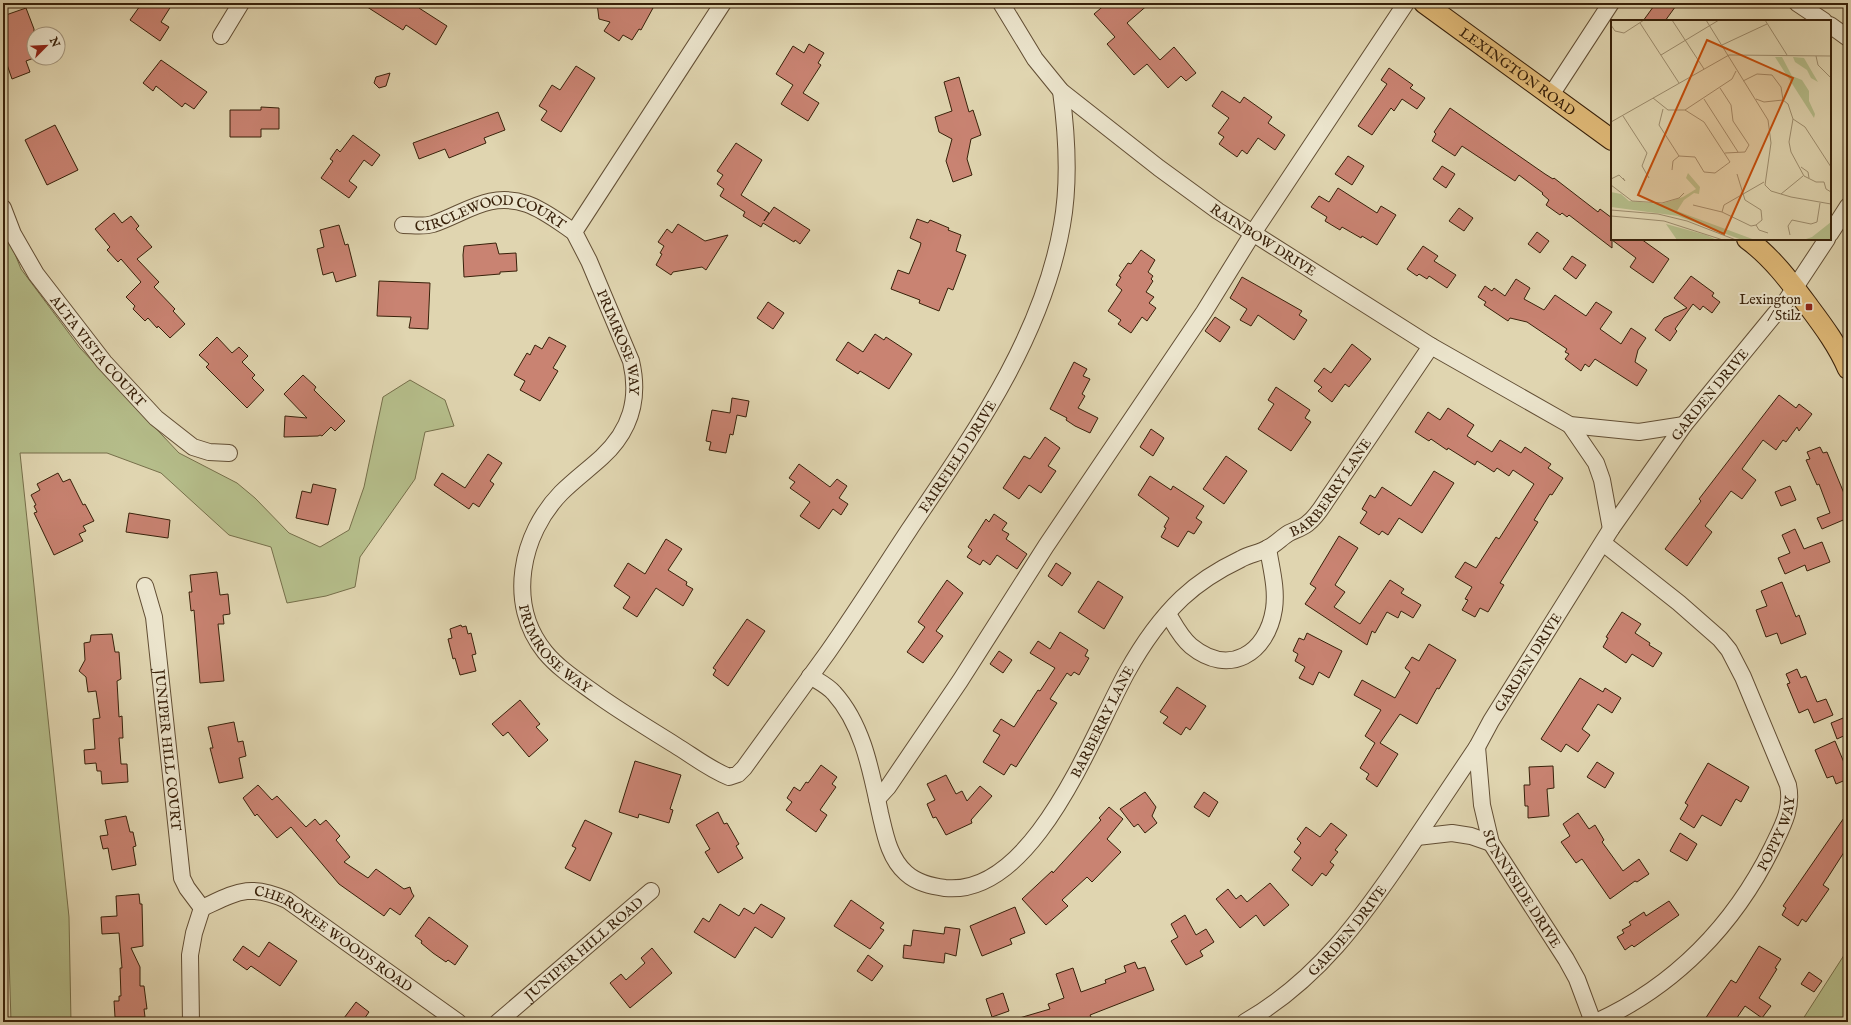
<svg xmlns="http://www.w3.org/2000/svg" width="1851" height="1025" font-family="'IM FELL English',serif">
	<style>
		.green { fill: #b5bd8a; stroke: #766f4a }
		.building { fill: #c98372; stroke: #38210a }
		.lines { fill: none; stroke-linecap: round; stroke-linejoin: round }
		.minor-casing { stroke: #624e34; stroke-width: 18 }
		.major-casing { stroke: #38210a; stroke-width: 22 }
		.minor { stroke: #ebe4cc; stroke-width: 16 }
		.major { stroke: #e0ba78; stroke-width: 20 }
		.poi-dot { fill: #8f2418; stroke: #ebe4cc; stroke-width: 1.5 }
		.labels { text-anchor: middle; stroke-width: 4; stroke-linejoin: round; paint-order: stroke }
		.street-label { font-size: 14px; fill: #38210a; stroke: #ebe4cc }
		.poi-label { font-size: 14px; fill: #38210a; stroke: #ebe4cc; text-anchor: end }
		.inset-road { fill: none; stroke: #9d8d6e; stroke-width: 1 }
		.view { fill: #c54e0c; fill-opacity: 0.15; stroke: #c54e0c; stroke-width: 2 }
		.inset-edge { fill: none; stroke: #38210a; stroke-width: 2 }
	</style>
	<rect width="100%" height="100%" fill="#e0d5b0"/>
	<filter id="stains"><feTurbulence type="fractalNoise" baseFrequency=".005" numOctaves="4"/><feColorMatrix values="0 0 0 0 .2 0 0 0 0 .09 0 0 0 0 .02 0 0 0 .5 -.17"/></filter>
	<radialGradient id="worn" r=".72"><stop offset=".6" stop-color="#630" stop-opacity="0"/><stop offset="1" stop-color="#630" stop-opacity=".3"/></radialGradient>
	<g class="green">
		<polygon points="3,224 21,269 80,348 179,453 237,483 255,498 289,533 320,547 349,530 364,487 383,397 410,380 445,400 454,426 425,432 415,479 360,557 355,587 326,596 287,603 271,547 229,535 161,473 107,453 20,453 69,917 71,1022 11,1022 3,756"/>
		<polygon points="1848,949 1848,1022 1801,1022"/>
	</g>
	<g class="building">
		<polygon points="142,3 173,3 161,22 169,27 160,41 130,20"/>
		<polygon points="361,3 422,3 419,8 447,26 436,45 406,25 403,30"/>
		<polygon points="597,3 644,3 653,8 641,30 639,29 632,40 623,35 619,41 604,31 610,22 599,19"/>
		<polygon points="1107,3 1150,3 1127,23 1160,60 1174,47 1196,73 1186,81 1181,76 1168,88 1147,64 1134,75 1107,44 1115,37 1094,14"/>
		<polygon points="1656,3 1678,3 1665,21 1643,21"/>
		<polygon points="26,8 34,29 34,58 26,61 30,72 12,79 3,53 3,16"/>
		<polygon points="809,44 824,53 818,63 821,65 803,93 819,103 808,121 781,104 793,85 776,74 793,46 804,53"/>
		<polygon points="161,60 207,92 194,109 185,103 182,107 156,86 153,91 143,83"/>
		<polygon points="576,66 595,78 561,132 541,120 547,111 539,106 552,85 560,90"/>
		<polygon points="1389,68 1413,85 1410,88 1425,98 1417,109 1402,99 1394,111 1391,108 1372,135 1358,126 1387,84 1381,80"/>
		<polygon points="390,73 386,86 379,88 374,83 376,77"/>
		<polygon points="959,77 969,112 973,110 981,135 971,139 967,159 972,175 953,182 946,161 952,139 939,132 935,117 952,111 944,82"/>
		<polygon points="1222,91 1240,103 1244,97 1272,117 1268,123 1285,135 1275,150 1258,138 1247,154 1242,150 1237,157 1219,144 1224,137 1218,133 1229,118 1212,106"/>
		<polygon points="261,107 279,108 279,129 261,129 261,137 230,137 230,110 261,110"/>
		<polygon points="1450,108 1545,174 1553,179 1554,178 1598,212 1600,209 1612,218 1612,239 1641,239 1669,259 1653,283 1630,267 1636,258 1612,240 1612,248 1569,215 1567,217 1562,213 1560,215 1546,205 1549,200 1542,194 1543,193 1519,175 1515,181 1462,146 1455,156 1432,141 1436,134 1434,132"/>
		<polygon points="498,112 505,130 484,138 486,143 449,158 445,149 419,159 413,143"/>
		<polygon points="55,125 78,170 47,185 25,140"/>
		<polygon points="353,135 380,155 372,166 364,160 349,181 357,187 349,198 321,178 333,161 330,159 337,149 340,152"/>
		<polygon points="736,143 762,160 741,195 769,213 764,221 774,207 810,230 800,244 795,240 794,242 763,223 761,227 743,216 745,212 720,196 724,189 717,184 723,175 717,171"/>
		<polygon points="1348,156 1364,166 1352,185 1335,174"/>
		<polygon points="1442,166 1455,174 1446,188 1433,179"/>
		<polygon points="1338,188 1377,213 1381,206 1396,215 1377,245 1362,236 1361,238 1342,227 1340,230 1325,221 1327,217 1311,207 1319,196 1329,202"/>
		<polygon points="1459,208 1473,218 1464,231 1449,221"/>
		<polygon points="114,213 122,223 131,216 139,226 136,229 152,247 137,259 159,282 154,287 175,309 173,311 185,324 170,338 158,326 157,328 148,318 145,321 133,309 135,306 126,297 141,282 121,259 118,262 107,250 110,247 95,229"/>
		<polygon points="917,219 928,223 930,220 949,228 948,230 961,235 956,251 966,255 953,290 948,288 939,311 919,303 920,300 891,289 898,270 909,274 920,247 921,243 910,238"/>
		<polygon points="678,224 705,241 728,235 706,270 702,267 673,272 671,275 656,265 662,254 660,253 664,246 658,242 667,229 672,233"/>
		<polygon points="339,225 345,245 348,244 356,276 336,282 333,272 323,275 317,249 324,247 320,230"/>
		<polygon points="1537,232 1549,241 1540,253 1528,244"/>
		<polygon points="496,243 499,254 516,253 517,271 500,272 500,274 464,277 463,255 464,246"/>
		<polygon points="1423,246 1438,256 1434,261 1456,275 1447,288 1429,276 1427,279 1419,274 1417,276 1407,269"/>
		<polygon points="1141,250 1155,260 1148,272 1153,276 1151,279 1153,281 1146,292 1154,297 1149,303 1156,308 1147,321 1142,317 1131,333 1118,324 1121,320 1108,311 1122,290 1116,285 1121,277 1119,276 1128,263 1131,264"/>
		<polygon points="1572,256 1586,265 1576,279 1563,269"/>
		<polygon points="1691,276 1714,293 1712,296 1720,302 1712,313 1703,306 1700,310 1693,304 1675,329 1677,331 1670,341 1655,330 1664,318 1687,308 1674,298"/>
		<polygon points="1242,277 1302,311 1299,315 1307,320 1294,340 1258,315 1251,326 1240,320 1247,309 1230,298"/>
		<polygon points="1516,279 1530,288 1524,299 1544,310 1555,295 1586,316 1596,302 1612,312 1600,329 1621,344 1631,328 1646,338 1638,350 1635,362 1647,370 1637,386 1595,359 1589,367 1585,364 1581,371 1565,359 1569,354 1565,352 1567,349 1527,322 1510,318 1508,321 1484,305 1486,302 1478,297 1485,286 1492,291 1494,288 1505,296"/>
		<polygon points="379,281 430,283 428,329 409,328 411,317 377,316"/>
		<polygon points="768,302 784,313 773,329 757,318"/>
		<polygon points="1215,317 1230,327 1220,342 1205,331"/>
		<polygon points="875,334 884,340 886,337 912,354 889,389 860,371 858,374 836,360 848,342 863,352"/>
		<polygon points="217,337 232,353 239,347 248,356 242,362 255,375 252,378 264,390 247,408 206,367 209,364 199,355"/>
		<polygon points="549,337 566,346 553,368 558,371 540,401 520,390 525,381 514,375 527,353 530,355 535,345 542,349"/>
		<polygon points="1352,344 1371,359 1349,387 1345,384 1332,402 1318,391 1322,387 1314,381 1324,368 1331,373"/>
		<polygon points="1074,362 1087,369 1083,376 1090,379 1082,394 1085,396 1078,408 1098,418 1090,433 1075,426 1066,420 1067,418 1050,409"/>
		<polygon points="303,375 316,387 314,390 345,421 335,431 331,427 322,436 320,435 318,436 284,437 285,416 307,418 284,394"/>
		<polygon points="1276,387 1310,410 1305,418 1311,422 1291,451 1258,429 1274,404 1268,400"/>
		<polygon points="1779,395 1796,408 1799,404 1812,414 1799,431 1797,427 1786,442 1783,440 1776,450 1763,440 1742,469 1756,480 1742,499 1731,491 1705,526 1712,532 1687,566 1665,549 1701,501 1699,499"/>
		<polygon points="732,398 749,401 746,417 737,415 733,435 730,434 726,453 709,450 711,442 706,441 712,410 730,413"/>
		<polygon points="1448,408 1474,425 1467,436 1492,452 1500,440 1521,453 1525,447 1551,464 1548,468 1563,478 1552,495 1550,494 1534,520 1538,522 1500,583 1504,585 1488,612 1480,608 1475,617 1462,610 1468,600 1465,599 1472,587 1455,577 1465,562 1476,568 1496,537 1499,539 1534,484 1513,470 1509,476 1497,468 1494,472 1477,461 1475,465 1448,448 1447,450 1431,439 1429,441 1415,432 1428,412 1440,420"/>
		<polygon points="1151,429 1164,438 1153,456 1140,447"/>
		<polygon points="1045,437 1060,448 1048,466 1056,471 1041,493 1029,485 1019,499 1003,488 1024,456 1030,459"/>
		<polygon points="1820,447 1823,453 1827,452 1848,503 1848,518 1822,529 1817,518 1830,513 1819,484 1817,485 1806,460 1810,459 1807,452"/>
		<polygon points="488,454 502,463 490,481 494,484 479,507 473,503 469,509 434,485 442,473 465,488"/>
		<polygon points="1226,456 1247,471 1224,504 1203,489"/>
		<polygon points="799,464 830,487 837,479 847,486 839,498 848,504 841,515 833,509 819,529 800,516 810,502 790,488 795,482 789,478"/>
		<polygon points="1434,471 1454,483 1422,533 1399,518 1388,535 1382,531 1379,535 1360,523 1367,512 1362,509 1370,495 1375,498 1382,487 1411,506"/>
		<polygon points="58,473 63,482 70,479 83,505 85,504 94,521 83,526 86,531 79,534 83,541 54,555 34,513 37,512 34,506 36,505 31,495 40,490 37,484"/>
		<polygon points="1150,476 1171,490 1173,486 1204,506 1196,518 1202,522 1194,534 1188,531 1178,547 1161,537 1166,528 1164,527 1169,518 1138,495"/>
		<polygon points="313,484 336,489 328,525 296,518 302,491 311,493"/>
		<polygon points="1790,486 1796,500 1781,506 1775,492"/>
		<polygon points="129,513 170,520 168,538 126,532"/>
		<polygon points="994,514 1007,523 1002,530 1009,534 1006,539 1027,554 1017,569 997,555 990,565 983,560 980,565 967,557 972,550 968,547 986,519 989,522"/>
		<polygon points="1795,529 1804,549 1822,542 1830,562 1807,571 1805,565 1785,574 1778,558 1790,553 1782,535"/>
		<polygon points="1339,536 1358,548 1335,585 1345,592 1334,607 1360,624 1390,580 1404,589 1401,593 1421,605 1413,618 1401,611 1398,618 1387,612 1375,633 1372,631 1367,645 1305,604 1316,588 1310,584"/>
		<polygon points="666,539 682,549 668,570 687,582 686,585 693,589 683,606 656,588 637,617 623,608 630,597 614,586 628,563 645,574"/>
		<polygon points="1056,563 1071,573 1062,586 1048,576"/>
		<polygon points="217,572 220,595 228,594 230,614 223,615 224,624 218,624 224,681 200,683 194,610 191,611 189,592 192,592 190,575"/>
		<polygon points="947,580 963,593 936,631 943,636 923,663 907,652 925,627 918,622"/>
		<polygon points="1098,581 1123,597 1104,629 1078,612"/>
		<polygon points="1782,582 1796,617 1799,615 1806,634 1781,644 1777,633 1766,637 1756,610 1767,606 1761,591"/>
		<polygon points="1622,612 1641,624 1635,633 1650,643 1649,645 1662,653 1653,667 1632,654 1626,663 1603,647 1608,638 1606,637"/>
		<polygon points="747,619 765,631 728,686 713,675 716,670 713,668"/>
		<polygon points="461,625 462,627 466,626 468,634 471,633 476,654 472,655 476,671 460,675 455,658 453,659 448,639 452,638 450,629"/>
		<polygon points="1060,632 1088,650 1085,656 1089,658 1079,675 1074,672 1071,676 1067,673 1050,699 1057,703 1016,767 1011,764 1004,775 983,762 1000,735 993,731 1001,719 1014,727 1038,690 1040,691 1055,668 1030,653 1038,641 1050,649"/>
		<polygon points="1307,633 1342,651 1329,678 1319,672 1313,685 1299,678 1305,667 1295,661 1298,654 1293,651 1299,638 1304,640"/>
		<polygon points="112,634 115,652 119,652 121,679 117,681 119,717 122,716 123,738 119,738 121,764 127,764 128,782 102,784 101,771 97,771 96,763 85,764 84,750 95,749 93,719 100,718 96,691 88,692 86,677 79,671 85,660 84,643 90,642 91,635"/>
		<polygon points="1429,644 1456,660 1439,689 1437,688 1417,724 1400,714 1380,743 1398,754 1377,787 1366,779 1369,774 1360,768 1375,743 1365,736 1381,710 1354,695 1362,680 1395,698 1410,672 1405,668 1412,657 1419,661"/>
		<polygon points="999,651 1012,660 1003,673 990,664"/>
		<polygon points="1797,669 1801,678 1806,676 1817,702 1826,699 1833,715 1814,723 1808,709 1799,713 1787,684 1790,683 1786,674"/>
		<polygon points="1580,678 1603,692 1605,688 1621,698 1612,713 1598,704 1582,729 1590,735 1578,752 1566,744 1561,752 1541,739"/>
		<polygon points="1177,687 1206,706 1190,730 1186,727 1181,735 1163,723 1168,717 1160,712"/>
		<polygon points="520,700 540,724 536,727 548,740 529,757 508,732 503,736 492,724"/>
		<polygon points="1848,716 1848,734 1837,739 1831,723"/>
		<polygon points="234,722 238,742 243,741 246,756 239,758 243,778 219,783 210,748 213,748 208,727"/>
		<polygon points="1835,741 1848,772 1848,779 1836,784 1833,776 1827,778 1815,750"/>
		<polygon points="635,761 681,775 670,809 673,810 669,823 639,814 638,818 619,812"/>
		<polygon points="1597,762 1614,773 1605,788 1587,777"/>
		<polygon points="1708,763 1749,787 1741,802 1736,799 1721,826 1702,815 1694,828 1680,819 1688,805 1685,803"/>
		<polygon points="821,765 837,777 832,784 836,787 820,810 827,815 816,832 786,810 792,802 787,798 794,787 800,791 806,782 808,783"/>
		<polygon points="1553,766 1554,788 1547,789 1549,816 1528,818 1528,806 1525,806 1524,785 1530,785 1529,767"/>
		<polygon points="946,775 956,794 962,791 967,801 980,786 992,796 971,820 972,823 946,835 936,817 933,818 927,804 935,800 927,784"/>
		<polygon points="258,785 272,800 277,796 306,827 315,819 320,825 326,820 340,836 336,840 350,857 344,862 368,878 376,869 404,889 410,887 412,893 414,896 400,915 390,908 384,916 339,884 291,827 277,838 257,814 255,816 243,798"/>
		<polygon points="1145,792 1156,807 1152,816 1157,823 1145,833 1138,824 1134,827 1120,809"/>
		<polygon points="1204,792 1218,802 1209,817 1194,807"/>
		<polygon points="1109,807 1123,819 1107,839 1121,852 1092,882 1087,877 1062,900 1068,906 1046,925 1022,899 1052,871 1053,873 1101,820 1099,818"/>
		<polygon points="718,812 724,824 727,823 739,844 736,846 743,858 718,873 705,852 710,849 696,825"/>
		<polygon points="1848,812 1848,846 1823,885 1829,889 1806,922 1802,919 1798,926 1782,915 1786,908 1783,906"/>
		<polygon points="1578,813 1589,829 1595,825 1604,840 1602,842 1623,871 1639,859 1649,874 1637,882 1635,881 1610,899 1582,859 1576,863 1561,842 1570,836 1563,824"/>
		<polygon points="126,816 130,832 133,832 136,846 133,847 136,865 112,870 108,848 103,849 100,836 108,835 105,820"/>
		<polygon points="585,820 612,833 590,881 565,868 576,848 572,846"/>
		<polygon points="1331,823 1347,835 1335,850 1338,852 1330,862 1334,865 1326,876 1322,873 1312,886 1292,870 1301,858 1294,852 1301,843 1297,839 1306,827 1320,837"/>
		<polygon points="1680,833 1697,844 1687,861 1670,851"/>
		<polygon points="1270,883 1289,905 1264,926 1256,915 1240,928 1216,899 1228,889 1236,899 1241,895 1247,902"/>
		<polygon points="139,894 140,904 142,904 143,946 131,948 140,967 140,986 144,986 147,1009 144,1009 145,1017 115,1017 114,1001 119,1001 119,996 121,996 120,968 122,968 119,933 102,934 101,917 117,916 116,896"/>
		<polygon points="851,900 884,923 880,928 884,930 870,949 834,926"/>
		<polygon points="1669,901 1679,915 1634,947 1632,945 1625,950 1617,937 1624,933 1622,930 1631,925 1629,922 1644,912 1646,916"/>
		<polygon points="720,904 739,916 744,908 754,914 761,904 785,918 772,938 755,927 735,958 694,932 703,918 709,922"/>
		<polygon points="1015,907 1025,933 1010,939 1012,944 982,956 970,926"/>
		<polygon points="1185,915 1196,935 1206,929 1214,942 1200,951 1203,956 1186,965 1171,941 1178,937 1171,924"/>
		<polygon points="429,917 468,946 455,965 448,960 446,962 433,953 421,943 422,941 415,936"/>
		<polygon points="945,927 960,929 956,956 945,953 944,963 903,958 904,945 911,946 913,930 944,934"/>
		<polygon points="269,942 297,961 280,986 251,966 247,970 233,960 243,946 259,957"/>
		<polygon points="1759,946 1781,959 1775,968 1777,969 1759,998 1771,1006 1762,1018 1745,1006 1734,1022 1703,1022 1731,980 1736,983"/>
		<polygon points="652,948 672,973 630,1008 610,983 621,974 626,980 645,963 641,958"/>
		<polygon points="868,955 883,966 872,981 857,971"/>
		<polygon points="1135,962 1138,969 1145,967 1154,990 1090,1015 1091,1017 1085,1019 1086,1022 1017,1022 1016,1019 1050,1009 1048,1004 1064,998 1056,974 1073,968 1081,992 1106,983 1105,980 1126,972 1124,966"/>
		<polygon points="1809,972 1822,981 1814,992 1801,984"/>
		<polygon points="1003,993 1009,1011 992,1017 986,999"/>
		<polygon points="356,1002 369,1012 362,1022 341,1022"/>
	</g>
	<g class="lines">
		<defs>
			<g id="minor">
				<path id="s1" d="M723 3 574 232 589 261 631 361C640 399 631 430 602 457 589 469 574 480 561 493 521 534 506 604 545 652 559 669 578 681 596 694 621 712 648 728 675 745 693 756 709 769 729 777L738 774 744 768C772 729 800 691 828 652 856 612 882 571 909 530 972 436 1042 339 1062 225 1070 181 1067 135 1061 91"/>
				<path id="s2" d="M1001 3 1035 59 1061 91 1159 168 1218 211 1431 346 1570 425 1639 432 1684 425"/>
				<polyline points="1797,3 1824,21"/>
				<polyline points="1830,25 1848,38"/>
				<polyline points="221,36 241,3"/>
				<polyline points="1551,95 1611,3"/>
				<path id="s3" d="M3 208 13 234 36 274 104 362 156 418 193 447 209 452 229 453"/>
				<path id="s4" d="M403 225C413 225 423 227 433 224 466 213 489 191 527 204 544 210 559 222 574 232"/>
				<polyline points="1830,234 1848,206"/>
				<polyline points="1570,425 1596,463 1602,480 1611,529"/>
				<path id="s5" d="M145 586 154 617 182 878 187 888 202 908"/>
				<path d="M1168 614C1174 624 1181 638 1191 646 1229 677 1267 654 1274 609 1277 588 1271 568 1268 548"/>
				<path id="s6" d="M810 676C818 681 828 686 834 693 863 725 871 771 880 813 885 834 889 858 906 873 917 883 931 886 945 888 1034 897 1092 735 1127 672 1142 645 1160 619 1182 598 1199 582 1220 569 1241 559 1250 554 1260 553 1268 548 1276 544 1282 537 1289 533 1295 530 1302 528 1307 524 1315 518 1321 509 1326 501L1431 346"/>
				<path id="s7" d="M1477 747 1482 805 1491 843 1566 959 1577 979 1593 1022"/>
				<polyline points="877,799 888,787 960,681 1046,546 1204,312 1253,233 1406,3"/>
				<polyline points="1417,837 1452,833 1471,836 1491,843"/>
				<path id="s8" d="M202 908C237 892 249 883 287 900L458 1022"/>
				<polyline points="191,1022 190,955 194,933 202,908"/>
				<path id="s9" d="M498 1022 651 891"/>
				<path id="s10" d="M1245 1022C1318 980 1362 918 1408 850 1431 816 1454 781 1477 747L1491 721 1611 529 1684 425 1775 314 1784 304 1827 239"/>
				<path id="s11" d="M1596 1022C1675 986 1734 925 1772 848 1782 827 1793 809 1788 785L1743 677 1729 650 1720 639 1679 603 1603 543"/>
			</g>
			<g id="major">
				<path id="s12" d="M1424 3 1612 140"/>
				<path d="M1747 239C1772 257 1791 283 1809 307 1824 327 1838 346 1848 369"/>
			</g>
		</defs>
		<use href="#minor" class="minor-casing"/>
		<use href="#major" class="major-casing"/>
		<use href="#minor" class="minor"/>
		<use href="#major" class="major"/>
	</g>
	<rect class="poi-dot" x="1805" y="303" width="8" height="8" rx="2"/>
	<g class="labels">
		<g class="street-label">
			<text dy="5" stroke="none"><textPath href="#s12" startOffset="116">LEXINGTON ROAD</textPath></text>
			<text dy="5" stroke="none"><textPath href="#s4" startOffset="92">CIRCLEWOOD COURT</textPath></text>
			<text dy="5" stroke="none"><textPath href="#s2" startOffset="358">RAINBOW DRIVE</textPath></text>
			<text dy="5" stroke="none"><textPath href="#s1" startOffset="393">PRIMROSE WAY</textPath></text>
			<text dy="5" stroke="none"><textPath href="#s3" startOffset="173">ALTA VISTA COURT</textPath></text>
			<text dy="5" stroke="none"><textPath href="#s10" startOffset="786">GARDEN DRIVE</textPath></text>
			<text dy="5" stroke="none"><textPath href="#s1" startOffset="1368">FAIRFIELD DRIVE</textPath></text>
			<text dy="5" stroke="none"><textPath href="#s6" startOffset="847">BARBERRY LANE</textPath></text>
			<text dy="5" stroke="none"><textPath href="#s1" startOffset="752">PRIMROSE WAY</textPath></text>
			<text dy="5" stroke="none"><textPath href="#s10" startOffset="462">GARDEN DRIVE</textPath></text>
			<text dy="5" stroke="none"><textPath href="#s6" startOffset="510">BARBERRY LANE</textPath></text>
			<text dy="5" stroke="none"><textPath href="#s5" startOffset="166">JUNIPER HILL COURT</textPath></text>
			<text dy="5" stroke="none"><textPath href="#s11" startOffset="268">POPPY WAY</textPath></text>
			<text dy="5" stroke="none"><textPath href="#s7" startOffset="152">SUNNYSIDE DRIVE</textPath></text>
			<text dy="5" stroke="none"><textPath href="#s10" startOffset="138">GARDEN DRIVE</textPath></text>
			<text dy="5" stroke="none"><textPath href="#s8" startOffset="149">CHEROKEE WOODS ROAD</textPath></text>
			<text dy="5" stroke="none"><textPath href="#s9" startOffset="113">JUNIPER HILL ROAD</textPath></text>
		</g>
		<g class="poi-label">
			<text x="1801" y="304">Lexington<tspan x="1801" dy="16">/ Stilz</tspan></text>
		</g>
	</g>
	<g transform="translate(1611 20)">
		<rect width="220" height="220" fill="#e0d5b0"/>
		<path d="M164 37H171L181 56 191 60 198 71V81L204 94 203 98ZM182 37 193 38 207 62 200 58 196 50 184 42ZM77 153 89 167 88 174 83 173 73 180 66 191 144 220H131L67 196 0 187V172L10 174 18 181 40 183 50 184 72 177 85 169 75 158ZM220 202V220H192L201 217ZM55 204 95 215 106 220H66Z" fill="#b5bd8a"/>
		<path class="inset-road" d="M61 0 93 49M95 0 157 100 160 123 154 165 160 171 180 177 220 184M154 0 176 35M29 3 68 63M0 5 4 11 13 13 33 0M111 25 156 4M50 35 108 0M205 36 207 45 220 58M132 61 146 54 161 55 170 67 172 80M109 68 120 85 122 101 138 125 134 132 114 133M42 78 57 90H74L121 59 125 51M93 79 127 132M145 79 153 82 172 80 177 84 182 99 178 122 180 132 193 156 205 162H213M52 89 48 105 68 136 84 137 93 152 104 153 119 142 93 102 74 90M12 96 36 133 31 146 38 158M182 99 194 107 220 147M0 102 118 35 220 36M190 147 197 152 198 158M61 150 62 141 68 136M0 159 8 155 14 161 12 158M213 162 215 169 220 172M0 165 21 181 51 183 68 178 73 173M170 174 192 156M82 185 111 192M0 190 47 194 76 201 125 220M111 192 140 206 145 205 151 200 150 190 134 180 126 154M111 192 113 185 153 162M0 196 53 201 112 220M145 205 148 210 157 213M179 215 177 206 181 200 200 204 206 202 209 183"/>
		<path class="view" d="M96 20 182 58 113 214 27 175Z"/>
		<rect width="220" height="220" class="inset-edge"/>
	</g>
	<rect width="1851" height="1025" fill="none" stroke="#e0d5b0" stroke-width="16"/>
	<rect x="4" y="4" width="1843" height="1017" fill="none" stroke="#38210a" stroke-width="2"/>
	<rect x="8" y="8" width="1835" height="1009" fill="none" stroke="#38210a"/>
	<g transform="translate(46 46) rotate(66)"><circle r="19" fill="#ebe4cc" stroke="#a3967e"/>
	<path d="M0-3L7 15L0 10L-7 15Z" fill="#8f2418"/>
	<text y="-6" font-size="11" font-weight="bold" text-anchor="middle" fill="#38210a">N</text>
	</g>
	<rect width="100%" height="100%" filter="url(#stains)"/>
	<rect width="100%" height="100%" fill="url(#worn)"/>
</svg>
